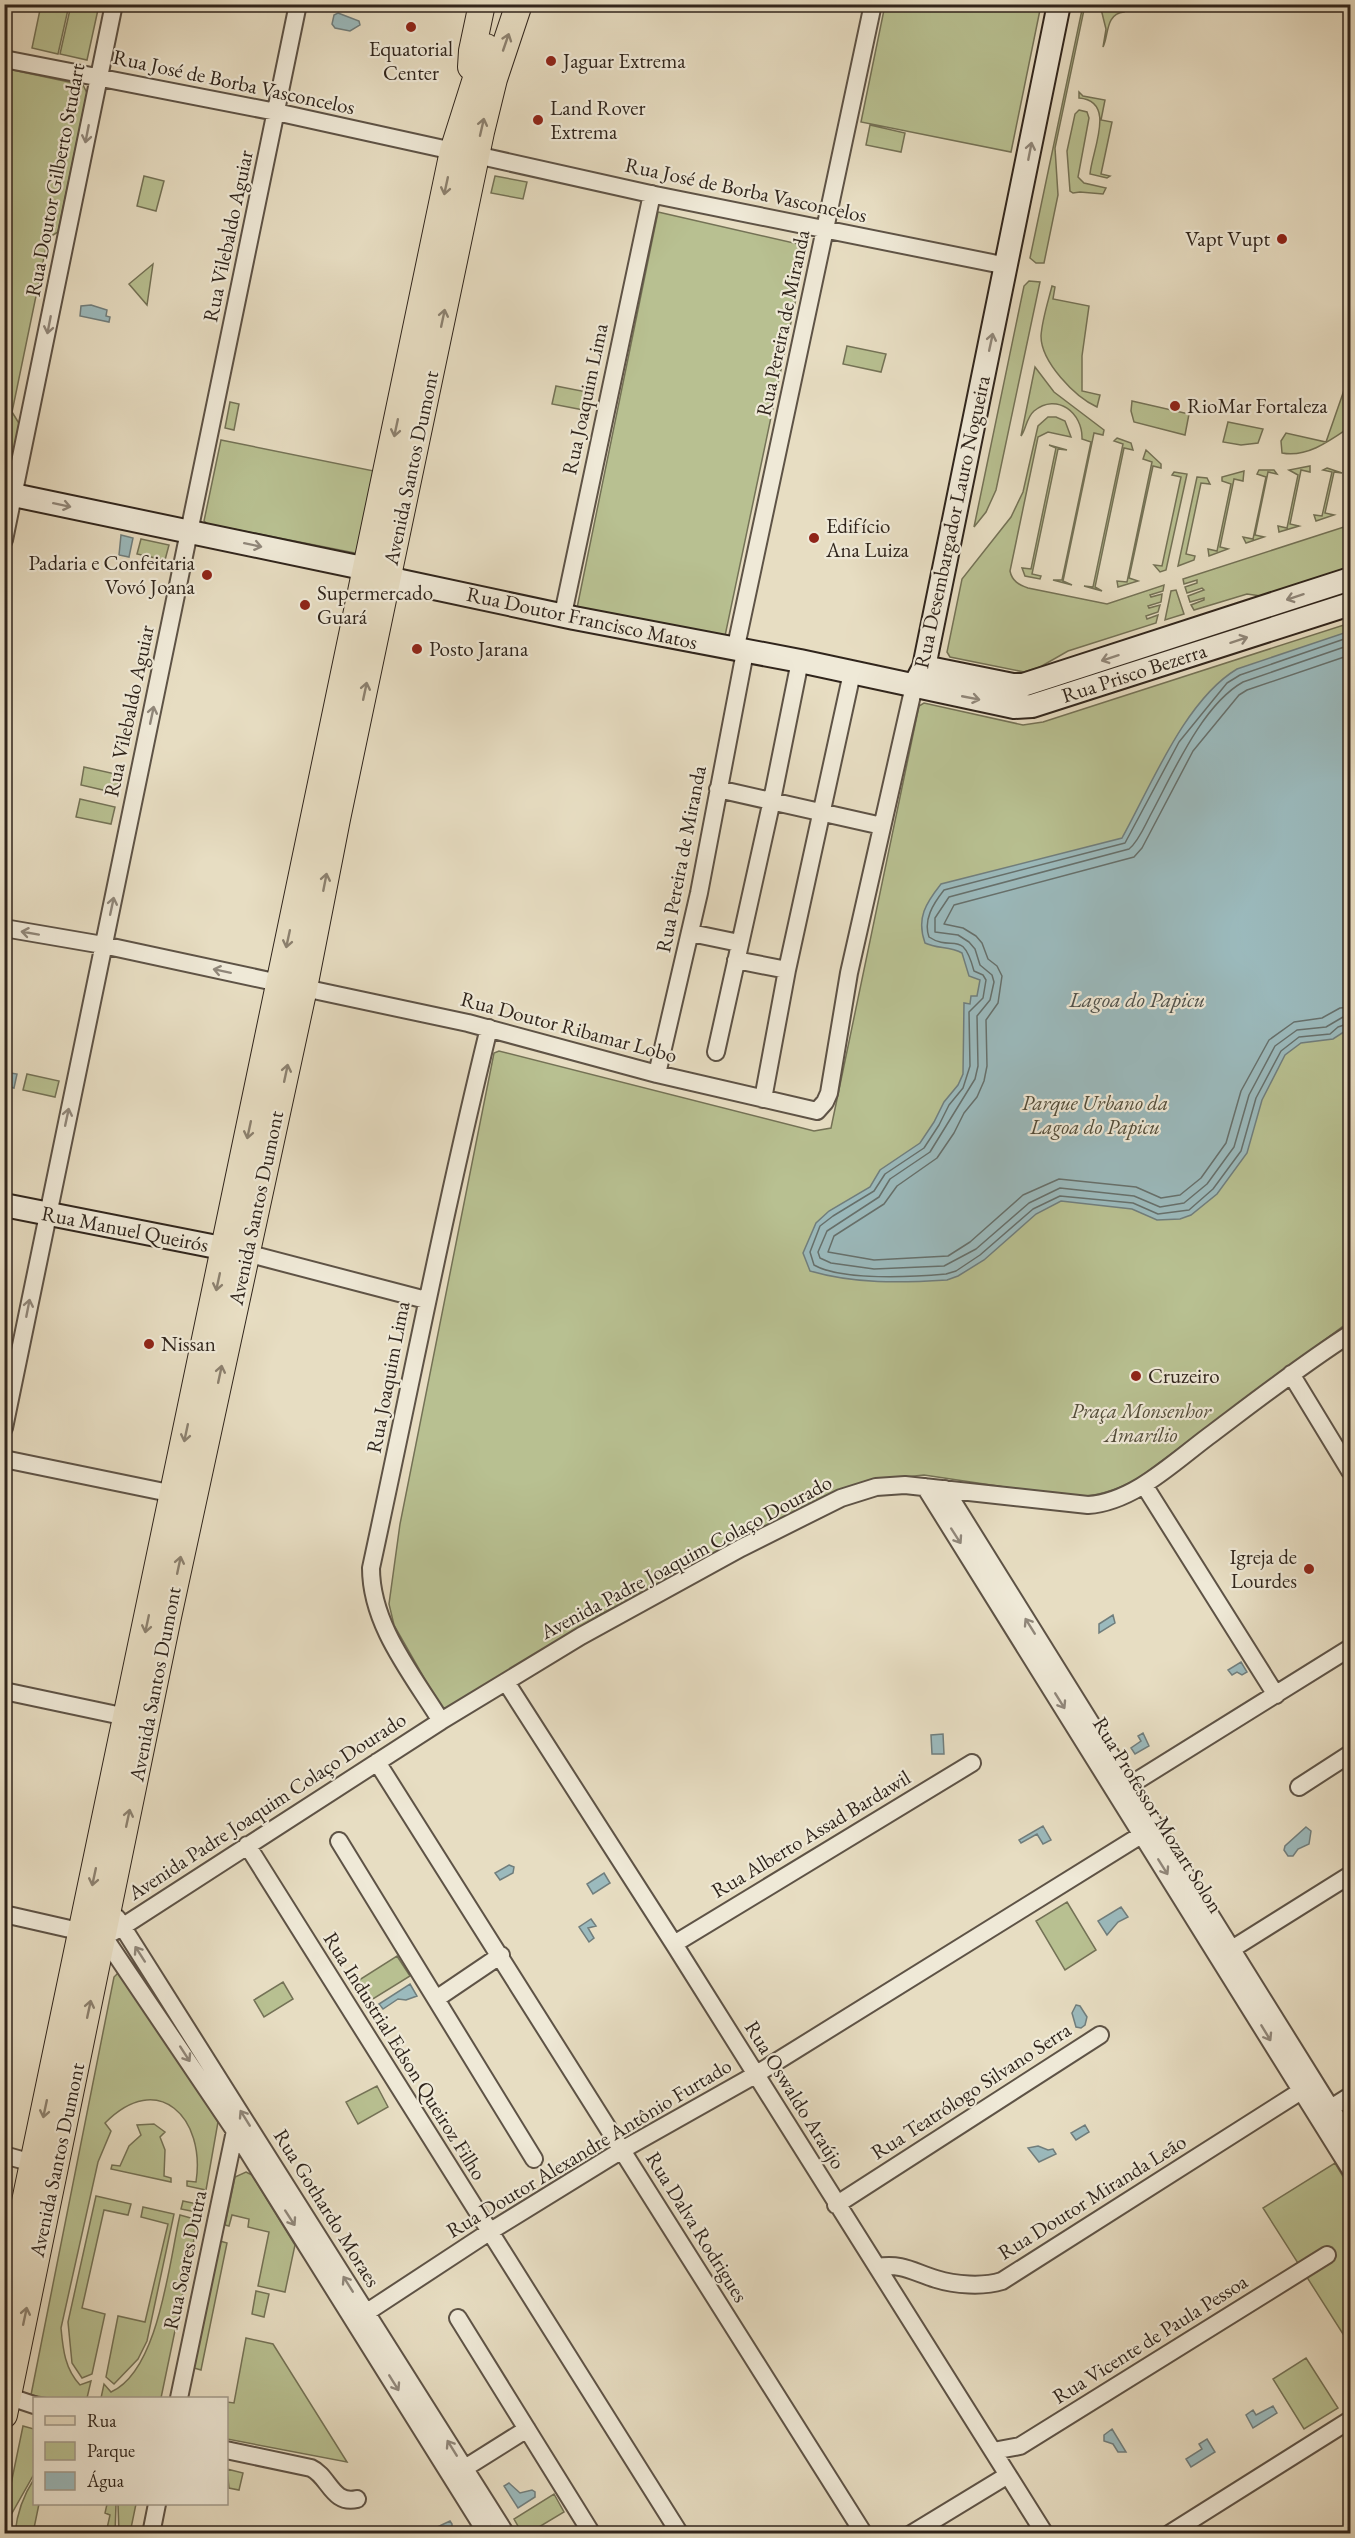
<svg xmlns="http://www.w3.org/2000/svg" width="1355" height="2538" viewBox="0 0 1355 2538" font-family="'EB Garamond',serif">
<rect width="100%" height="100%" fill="#e7ddc2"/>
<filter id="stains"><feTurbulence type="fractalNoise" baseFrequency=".00333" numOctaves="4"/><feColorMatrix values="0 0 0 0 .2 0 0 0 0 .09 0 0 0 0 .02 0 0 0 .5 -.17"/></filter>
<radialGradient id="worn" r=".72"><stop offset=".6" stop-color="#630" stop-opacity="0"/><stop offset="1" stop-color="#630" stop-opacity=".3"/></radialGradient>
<path fill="#b8c091" stroke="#747256" stroke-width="1.5" d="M41 5H69L58 54 32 48Z
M71 5H99L87 60 60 54Z
M885 5H1041L1011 152 861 122Z
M1083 5H1085L1055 148 1058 195 1044 263H1036L1030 258Z
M1100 5H1110L1124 9V12C1105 14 1109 35 1103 47L1106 29Z
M8 69 83 85 87 93 58 232 48 238 12 412 20 425 9 479 5 482 4 71Z
M1079 92 1083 96 1105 100 1101 120 1112 122 1101 174 1110 176 1107 178 1090 174C1092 150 1117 101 1079 98Z
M1079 110 1087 112 1089 118 1078 177 1084 183 1106 188 1103 194 1080 192 1073 193 1070 191 1067 151 1075 114Z
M870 125 905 133 901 152 866 145Z
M144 176 164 181 156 211 137 206Z
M495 176 527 182 523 199 491 193Z
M658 212 807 246 725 636 577 608Z
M153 264 147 305 129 284Z
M1029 281 1040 282 996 490 986 512 974 527 1024 286Z
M1052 286 1055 287 1053 299 1089 306 1082 356V391L1100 395 1097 407C1075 397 1041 362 1041 336 1042 320 1048 302 1052 286Z
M847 346 886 354 881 372 843 364Z
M1035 367 1054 392 1104 430 1103 435 1094 433 1063 581 1072 585 1053 580H1062L1091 442 1082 439C1083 413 1057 392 1034 411 1026 418 1026 430 1021 436Z
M1350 373V427C1331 440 1307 458 1282 453L1281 441 1286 433 1326 442Z
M556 386 592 393 589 411 552 404Z
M1132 401 1189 414 1185 435 1134 422 1131 411Z
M230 402 239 404 234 430 225 428Z
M1048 417H1056L1065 421 1071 437 1048 432 1038 437 1010 571C1012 581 1019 585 1028 588L1107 604 1164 585 1163 591 1150 595 1151 597 1162 594 1161 602 1148 606 1149 608 1160 605 1158 612 1146 616 1147 619 1158 615 1156 623 1068 651 1040 667 1024 672 950 657 947 652 962 579 1011 517 1023 492 1038 426Z
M1228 422 1263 429 1258 443 1241 445 1223 442Z
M1117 438 1131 443 1133 450 1124 448 1095 587 1102 591 1084 586 1093 587 1123 444 1114 441Z
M221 440 374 471 358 550 355 553 208 524 204 521Z
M1049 445 1067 450 1058 449 1032 574 1041 576 1040 579 1025 576 1022 568 1031 569 1056 448Z
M1146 450 1161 464V468L1153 466 1129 578 1138 581 1118 587 1117 581 1127 582 1152 462 1143 459Z
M1310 466V472L1301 470 1290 524 1299 526 1279 532 1278 526 1287 528 1298 475 1289 470Z
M1327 468 1342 473 1334 472 1325 513 1334 515 1316 521 1314 515 1322 516 1332 472 1323 470Z
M1259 470H1274L1277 474 1268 472 1255 535 1264 537 1246 543 1243 537 1253 539 1266 477 1257 474Z
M1244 471 1243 481 1234 479 1220 547 1228 549 1209 556 1208 549 1217 551 1231 484 1222 481V477Z
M1174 472 1187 474 1166 570 1160 572 1154 565 1162 566 1181 477 1172 475Z
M1197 477 1207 478 1210 484 1201 483 1186 554 1195 556 1194 560 1178 566Z
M1350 525V567L1261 596 1247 594 1194 610 1191 605 1204 600V598L1190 602 1188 596 1204 590 1202 588 1187 593 1185 587 1197 583V580L1184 584 1183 579Z
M141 539 169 545 165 560 137 554Z
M1176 590 1184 614 1165 620 1171 591Z
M1350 623V1321L1137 1479C1116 1491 1095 1497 1071 1497L924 1475 866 1481 688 1567 657 1586 603 1613 443 1711 394 1625 389 1604 400 1524 494 1053 499 1051 814 1131 831 1128 919 706 924 703 1023 725 1043 722Z
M84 767 120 775 116 793 81 785Z
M80 799 115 807 111 824 76 817Z
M27 1074 59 1081 55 1097 23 1090Z
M1067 1902 1096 1950 1065 1970 1036 1921Z
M397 1956 410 1976 368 2002 356 1982Z
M119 1972 123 1973 218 2122 206 2190 187 2186V2181L196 2182C206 2118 158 2069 105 2123L111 2131 98 2162 61 2328C63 2350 65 2369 80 2385L91 2381 87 2398H48L31 2395 114 1977Z
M283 1982 293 1999 264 2017 254 2000Z
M377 2086 388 2107 358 2124 346 2102Z
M154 2124 165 2132 160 2137 165 2150 164 2176 171 2178V2182L111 2169 112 2165 120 2166 129 2146 141 2135 137 2125Z
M1335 2163 1350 2188V2330L1343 2334 1263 2208Z
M246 2172 252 2175 295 2245 285 2292 258 2286 269 2232 248 2227 249 2219 232 2215 229 2226 225 2225 235 2177Z
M96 2196 131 2204 128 2215 104 2210 82 2308 105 2314 92 2374 82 2378 72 2363 68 2322Z
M183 2201 202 2205 201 2213 181 2209Z
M143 2207 174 2214 147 2341 138 2359 114 2384 106 2377 118 2316 145 2322 168 2224 141 2217Z
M180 2215 198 2220 161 2398H101L104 2384 111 2392C159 2371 169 2262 180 2215Z
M220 2241 227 2243 201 2370 194 2368Z
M256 2291 269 2294 264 2317 252 2314Z
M246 2338 273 2344 347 2462 227 2439V2402L234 2403Z
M1306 2358 1338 2408 1304 2429 1273 2379Z
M23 2426 34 2429V2474L11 2515 12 2533H5V2513Z
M227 2469 243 2473 239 2490 229 2488Z
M34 2479V2504H39L33 2533H15C17 2513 23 2496 34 2479Z
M554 2494 564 2512 529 2533H522L514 2519Z
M107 2504H116L115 2533H106L110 2515 105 2513Z
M118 2504H136L130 2533H119Z"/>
<path fill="#9bbabd" stroke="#707e7d" stroke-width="1.5" d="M338 13 359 21 360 25 350 31 335 28 332 24 334 15Z
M91 305 107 310 106 316 110 317 109 322 80 316 81 306Z
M121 535 133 538 129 557 119 555Z
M1350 631V1028L1333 1039 1301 1043 1285 1055 1262 1100 1247 1153 1217 1194 1191 1215 1180 1219 1157 1220 1132 1209 1061 1201 1036 1214 984 1260 958 1276 947 1280C900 1283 855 1284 810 1271L803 1253 816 1223 829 1211 870 1187 880 1170 920 1143 934 1122 944 1102 958 1085 963 1074 964 1003 970 1004 971 996H977L980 980 969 976 962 953C950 946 937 949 925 943 916 918 926 903 941 884L1122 838C1151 786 1185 700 1237 669Z
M5 1072 17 1074 14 1088 5 1086Z
M1113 1615 1115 1623 1099 1633V1624Z
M1241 1662 1247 1672 1242 1675 1237 1672 1232 1675 1228 1670Z
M1143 1733 1149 1746 1135 1754 1131 1748 1141 1741 1138 1736Z
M943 1734 944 1754H932L931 1735Z
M1043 1826 1051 1840 1043 1844 1037 1834 1021 1843 1019 1840Z
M1306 1827 1311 1831 1309 1844 1298 1849 1293 1856H1288L1284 1850 1285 1846Z
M509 1865 514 1867 513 1873 500 1880 495 1873Z
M604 1873 610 1883 593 1894 587 1884Z
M1121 1907 1128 1917 1118 1922 1107 1935 1098 1921Z
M591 1919 596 1926 588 1928 594 1938 589 1942 579 1927Z
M410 1984 417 1996 406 2000 398 1999 383 2009 379 2004Z
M1076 2005 1080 2006 1087 2017 1085 2025 1081 2028 1076 2027 1072 2013Z
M1085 2125 1089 2132 1076 2140 1071 2133Z
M1038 2146 1048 2150 1053 2149 1056 2154 1039 2162 1028 2148Z
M1273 2406 1277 2413 1253 2428 1246 2415 1253 2410 1256 2415Z
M1112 2429 1126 2452H1118L1113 2444 1104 2441V2435Z
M1207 2439 1215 2452 1191 2467 1186 2459 1202 2449 1199 2444Z
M509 2483 520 2493 532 2490 535 2492V2497L518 2508 504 2486Z
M450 2521 452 2524V2529L442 2533H434L435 2528Z"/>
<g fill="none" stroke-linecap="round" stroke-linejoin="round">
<path stroke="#66706c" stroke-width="1.5" d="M1350 637 1240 675 1227 683 1179 742 1125 843 944 890C933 904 923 920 929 937 953 953 962 927 974 971L983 975 986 980 983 998 969 1012 970 1066 963 1088 949 1105 939 1125 924 1148 885 1174 874 1191 833 1216 820 1226 810 1252 814 1265C842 1281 913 1277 946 1274L956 1271 980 1255 1033 1209 1060 1196 1133 1203 1158 1214 1189 1210 1213 1189 1241 1151 1256 1098 1281 1051 1299 1037 1330 1034 1338 1027 1350 1023
M1350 645 1243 682C1202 705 1173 773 1151 814 1145 825 1139 841 1129 849L949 897 935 918V932L958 935 969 942 975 949 980 965 992 975 994 982 990 1000 977 1016 978 1066 975 1079 930 1152 890 1179 879 1197 827 1231 818 1252 820 1258 831 1263 874 1269 944 1266 976 1249 1029 1203 1060 1188 1134 1196 1160 1207 1184 1203 1207 1184 1234 1147 1249 1095 1275 1046 1297 1030 1326 1027 1343 1017 1350 1016
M1350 655 1247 690 1239 695 1193 751 1142 848 1134 857 954 905 944 924 963 928 976 936 982 943 988 959 997 966 1002 976 998 1003 986 1020 987 1066 984 1081 977 1097 964 1113 954 1133 937 1158 897 1186 884 1204 834 1236 828 1252 874 1260 948 1256 970 1242 1023 1195 1059 1179 1136 1187 1161 1198 1180 1195 1201 1178 1226 1143 1241 1091 1269 1040 1294 1022 1322 1018 1340 1008 1350 1007"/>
<g stroke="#5e5346" stroke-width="20">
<path id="street" d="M4 59 276 112 453 151
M476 155 655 195 1007 266
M4 540 114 4
M563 614 652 194
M735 651 873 4
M718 789 882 826
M4 928 103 945 279 983
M691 933 739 943
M736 960 787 970
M304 988 468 1023 657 1074 817 1111 825 1102 829 1093 849 973 914 686
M716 1052 772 800 800 661
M657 1074 699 893 745 652
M763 1099 787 970 852 673
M246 1253 426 1300
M1291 1374 1350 1471
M4 1428 298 4
M4 1459 174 1494
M1144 1485 1276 1695
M925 1487 1350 2169
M945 1489 1350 2139
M506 1682 674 1944 1045 2534
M4 1691 136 1719
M441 1721C412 1674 371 1625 371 1568 410 1388 445 1207 489 1028
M377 1762 864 2534
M1299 1787 1350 1754
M1122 1790 1350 1648
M339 1841 534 2159
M247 1845 680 2534
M4 1914 83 1932
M117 1918 506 2534
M674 1944 972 1763
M1224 1954 1350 1875
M436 1999 501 1955
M1323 2113 1350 2096
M4 2155 43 2166
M836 2205 1100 2035
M877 2267C903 2263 913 2272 936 2279 955 2285 983 2287 1002 2281L1309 2086
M458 2318 592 2534
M355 2320 489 2232 622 2150 755 2075 1154 1827
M4 2395 34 2405
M179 2398 235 2131
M226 2450 311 2468C329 2476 332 2505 357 2499
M993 2451 1020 2446 1327 2255
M457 2473 527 2429
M151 2534 157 2504
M487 2534 235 2131 104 1937 122 1927 441 1721 581 1636 741 1548 841 1498 876 1487 905 1485 1088 1505C1135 1502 1177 1459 1213 1433 1258 1399 1303 1364 1350 1334
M911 2534 1008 2475
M1169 2534 1350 2420"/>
</g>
<g stroke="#30251c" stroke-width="26">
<path id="secondary" d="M4 493 353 566 401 581 574 618 800 661 1014 707 1032 706 1350 604
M924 667 1013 685H1023L1350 579
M914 686 924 667 1059 4
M4 1205 242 1252"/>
</g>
<g stroke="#30251c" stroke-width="28">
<path id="primary" d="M471 67 472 51 482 4
M4 2302 453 151 486 47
M4 2415 168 1617 304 988 337 819 481 132 494 79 519 4"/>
</g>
<use href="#street" stroke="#efe9d7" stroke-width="16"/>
<use href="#secondary" stroke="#efe9d7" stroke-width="22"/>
<use href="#primary" stroke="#e7ddc2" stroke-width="26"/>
</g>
<defs><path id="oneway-shaft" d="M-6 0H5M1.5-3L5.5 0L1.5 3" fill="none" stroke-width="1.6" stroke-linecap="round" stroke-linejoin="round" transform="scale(1.5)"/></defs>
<g stroke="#8c816f">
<use href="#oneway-shaft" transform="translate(506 42) rotate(-71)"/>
<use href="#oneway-shaft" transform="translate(482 127) rotate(-77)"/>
<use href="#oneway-shaft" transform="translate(446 186) rotate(102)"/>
<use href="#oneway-shaft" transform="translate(443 318) rotate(-78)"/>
<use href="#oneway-shaft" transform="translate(396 428) rotate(102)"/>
<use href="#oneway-shaft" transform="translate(365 691) rotate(-78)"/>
<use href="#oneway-shaft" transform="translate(325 882) rotate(-79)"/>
<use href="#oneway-shaft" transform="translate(288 939) rotate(102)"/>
<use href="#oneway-shaft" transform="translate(286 1073) rotate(-78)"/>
<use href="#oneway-shaft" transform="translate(249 1130) rotate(102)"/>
<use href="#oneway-shaft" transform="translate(218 1282) rotate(102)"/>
<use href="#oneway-shaft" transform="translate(220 1374) rotate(-78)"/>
<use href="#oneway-shaft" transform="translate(186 1433) rotate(102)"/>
<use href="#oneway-shaft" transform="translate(179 1565) rotate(-78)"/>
<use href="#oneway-shaft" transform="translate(147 1624) rotate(102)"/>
<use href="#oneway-shaft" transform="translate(128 1818) rotate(-78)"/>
<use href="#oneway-shaft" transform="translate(94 1877) rotate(102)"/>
<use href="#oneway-shaft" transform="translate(89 2009) rotate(-78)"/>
<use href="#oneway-shaft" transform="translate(45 2109) rotate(102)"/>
<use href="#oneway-shaft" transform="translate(25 2316) rotate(-78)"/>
</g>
<g stroke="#90877a">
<use href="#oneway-shaft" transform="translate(87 134) rotate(101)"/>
<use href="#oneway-shaft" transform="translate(1030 151) rotate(-79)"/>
<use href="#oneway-shaft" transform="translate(49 325) rotate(101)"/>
<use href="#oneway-shaft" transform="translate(991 342) rotate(-78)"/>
<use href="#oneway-shaft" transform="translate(62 505) rotate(12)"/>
<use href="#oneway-shaft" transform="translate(253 545) rotate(12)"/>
<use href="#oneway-shaft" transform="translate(1295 597) rotate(162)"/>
<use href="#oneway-shaft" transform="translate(1239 640) rotate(-18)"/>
<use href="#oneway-shaft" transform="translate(1110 658) rotate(162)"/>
<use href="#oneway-shaft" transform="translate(971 698) rotate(11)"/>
<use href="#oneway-shaft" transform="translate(152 715) rotate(-78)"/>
<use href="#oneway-shaft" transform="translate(112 906) rotate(-78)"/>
<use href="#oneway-shaft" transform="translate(30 933) rotate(-170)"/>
<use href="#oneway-shaft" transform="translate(222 971) rotate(-168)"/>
<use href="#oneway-shaft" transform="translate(67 1117) rotate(-78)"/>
<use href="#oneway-shaft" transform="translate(28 1308) rotate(-79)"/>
<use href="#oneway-shaft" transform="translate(956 1536) rotate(57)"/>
<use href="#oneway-shaft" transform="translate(1030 1626) rotate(-122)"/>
<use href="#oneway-shaft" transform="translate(1060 1701) rotate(58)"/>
<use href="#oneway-shaft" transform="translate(1163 1867) rotate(58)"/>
<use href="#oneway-shaft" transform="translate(140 1954) rotate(-123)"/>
<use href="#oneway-shaft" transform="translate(1266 2033) rotate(59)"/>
<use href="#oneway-shaft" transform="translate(185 2054) rotate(57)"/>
<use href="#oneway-shaft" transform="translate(245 2118) rotate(-122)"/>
<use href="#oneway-shaft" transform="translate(290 2218) rotate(57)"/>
<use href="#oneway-shaft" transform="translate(348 2284) rotate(-122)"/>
<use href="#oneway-shaft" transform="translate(394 2383) rotate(58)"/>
<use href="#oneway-shaft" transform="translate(452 2448) rotate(-122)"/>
</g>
<g fill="#8f2418" stroke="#efe9d7" stroke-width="2">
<circle cx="411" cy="27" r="6"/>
<circle cx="551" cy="61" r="6"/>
<circle cx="538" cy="120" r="6"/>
<circle cx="1282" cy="239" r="6"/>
<circle cx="1175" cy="406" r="6"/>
<circle cx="814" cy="538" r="6"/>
<circle cx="207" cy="575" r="6"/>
<circle cx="305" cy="605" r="6"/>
<circle cx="417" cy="649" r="6"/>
<circle cx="149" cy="1344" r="6"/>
<circle cx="1136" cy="1376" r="6"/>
<circle cx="1309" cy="1569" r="6"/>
</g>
<g text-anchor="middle" stroke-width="4.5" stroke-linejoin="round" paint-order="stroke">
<g font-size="21" fill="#30251c" stroke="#efe9d7" text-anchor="start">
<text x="411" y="56" text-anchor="middle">Equatorial<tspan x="411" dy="24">Center</tspan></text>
<text x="563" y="68">Jaguar Extrema</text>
<text x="550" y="115">Land Rover<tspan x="550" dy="24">Extrema</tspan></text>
<text x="1270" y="246" text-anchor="end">Vapt Vupt</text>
<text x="1187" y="413">RioMar Fortaleza</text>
<text x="826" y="533">Edifício<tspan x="826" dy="24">Ana Luiza</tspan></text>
<text x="195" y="570" text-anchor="end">Padaria e Confeitaria<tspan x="195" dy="24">Vovó Joana</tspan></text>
<text x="317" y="600">Supermercado<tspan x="317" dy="24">Guará</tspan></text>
<text x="429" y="656">Posto Jarana</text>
<text x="161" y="1351">Nissan</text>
<text x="1148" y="1383">Cruzeiro</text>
<text x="1297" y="1564" text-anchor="end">Igreja de<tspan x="1297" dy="24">Lourdes</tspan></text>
</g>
<g font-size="21" fill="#30251c" stroke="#efe9d7">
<text transform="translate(234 82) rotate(12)" y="7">Rua José de Borba Vasconcelos</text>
<text transform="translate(55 180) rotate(-79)" y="7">Rua Doutor Gilberto Studart</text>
<text transform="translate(746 190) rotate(12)" y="7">Rua José de Borba Vasconcelos</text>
<text transform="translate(228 236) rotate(-78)" y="7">Rua Vilebaldo Aguiar</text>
<text transform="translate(783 323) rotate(-78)" y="7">Rua Pereira de Miranda</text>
<text transform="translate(585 399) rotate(-78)" y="7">Rua Joaquim Lima</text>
<text transform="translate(411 468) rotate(-78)" y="7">Avenida Santos Dumont</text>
<text transform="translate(952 522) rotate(-78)" y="7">Rua Desembargador Lauro Nogueira</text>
<text transform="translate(582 618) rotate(12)" y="7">Rua Doutor Francisco Matos</text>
<text transform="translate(1134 673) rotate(-18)" y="7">Rua Prisco Bezerra</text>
<text transform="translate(129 711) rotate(-78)" y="7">Rua Vilebaldo Aguiar</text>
<text transform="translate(681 859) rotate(-79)" y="7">Rua Pereira de Miranda</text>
<text transform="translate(569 1027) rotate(15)" y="7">Rua Doutor Ribamar Lobo</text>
<text transform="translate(256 1208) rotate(-78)" y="7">Avenida Santos Dumont</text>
<text transform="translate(125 1229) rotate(11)" y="7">Rua Manuel Queirós</text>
<text transform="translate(388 1377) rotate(-79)" y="7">Rua Joaquim Lima</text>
<text transform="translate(686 1557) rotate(-28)" y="7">Avenida Padre Joaquim Colaço Dourado</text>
<text transform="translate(155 1684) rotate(-79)" y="7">Avenida Santos Dumont</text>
<text transform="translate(267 1806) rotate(-33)" y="7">Avenida Padre Joaquim Colaço Dourado</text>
<text transform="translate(1158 1815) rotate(58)" y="7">Rua Professor Mozart Solon</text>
<text transform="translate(811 1834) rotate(-31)" y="7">Rua Alberto Assad Bardawil</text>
<text transform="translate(405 2056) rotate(58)" y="7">Rua Industrial Edson Queiroz Filho</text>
<text transform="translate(971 2091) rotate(-33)" y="7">Rua Teatrólogo Silvano Serra</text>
<text transform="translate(795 2095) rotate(58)" y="7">Rua Oswaldo Araújo</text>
<text transform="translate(589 2148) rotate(-31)" y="7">Rua Doutor Alexandre Antônio Furtado</text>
<text transform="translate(57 2160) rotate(-78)" y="7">Avenida Santos Dumont</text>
<text transform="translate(1092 2197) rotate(-32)" y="7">Rua Doutor Miranda Leão</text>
<text transform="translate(327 2208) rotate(58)" y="7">Rua Gothardo Moraes</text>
<text transform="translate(697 2227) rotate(58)" y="7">Rua Dalva Rodrigues</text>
<text transform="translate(185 2260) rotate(-78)" y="7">Rua Soares Dutra</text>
<text transform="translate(1150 2339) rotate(-32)" y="7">Rua Vicente de Paula Pessoa</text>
</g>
<g font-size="21" font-style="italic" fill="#524c39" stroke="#efe9d7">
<text x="1095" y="1110">Parque Urbano da<tspan x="1095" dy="24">Lagoa do Papicu</tspan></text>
<text x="1141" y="1418">Praça Monsenhor<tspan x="1141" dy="24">Amarílio</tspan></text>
</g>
<g font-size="22" font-style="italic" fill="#50524c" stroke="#efe9d7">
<text x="1137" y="1007">Lagoa do Papicu</text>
</g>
</g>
<rect width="1355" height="2538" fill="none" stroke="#e7ddc2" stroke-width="24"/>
<rect x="6" y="6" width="1343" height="2526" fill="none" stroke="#30251c" stroke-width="3"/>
<rect x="12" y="12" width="1331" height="2514" fill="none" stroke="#30251c" stroke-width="1.5"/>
<rect x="33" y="2397" width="195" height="108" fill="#efe9d7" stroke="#a39b8c" stroke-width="1.5"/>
<rect x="45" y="2416" width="30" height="9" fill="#e7ddc2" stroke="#a39b8c" stroke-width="1.5"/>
<text x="87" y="2427" font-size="18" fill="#30251c">Rua</text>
<rect x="45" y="2442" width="30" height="18" fill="#b8c091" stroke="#a39b8c" stroke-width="1.5"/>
<text x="87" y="2457" font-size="18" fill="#30251c">Parque</text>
<rect x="45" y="2472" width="30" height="18" fill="#9bbabd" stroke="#a39b8c" stroke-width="1.5"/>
<text x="87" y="2487" font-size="18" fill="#30251c">Água</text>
<rect width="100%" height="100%" filter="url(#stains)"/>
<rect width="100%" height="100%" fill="url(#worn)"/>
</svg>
